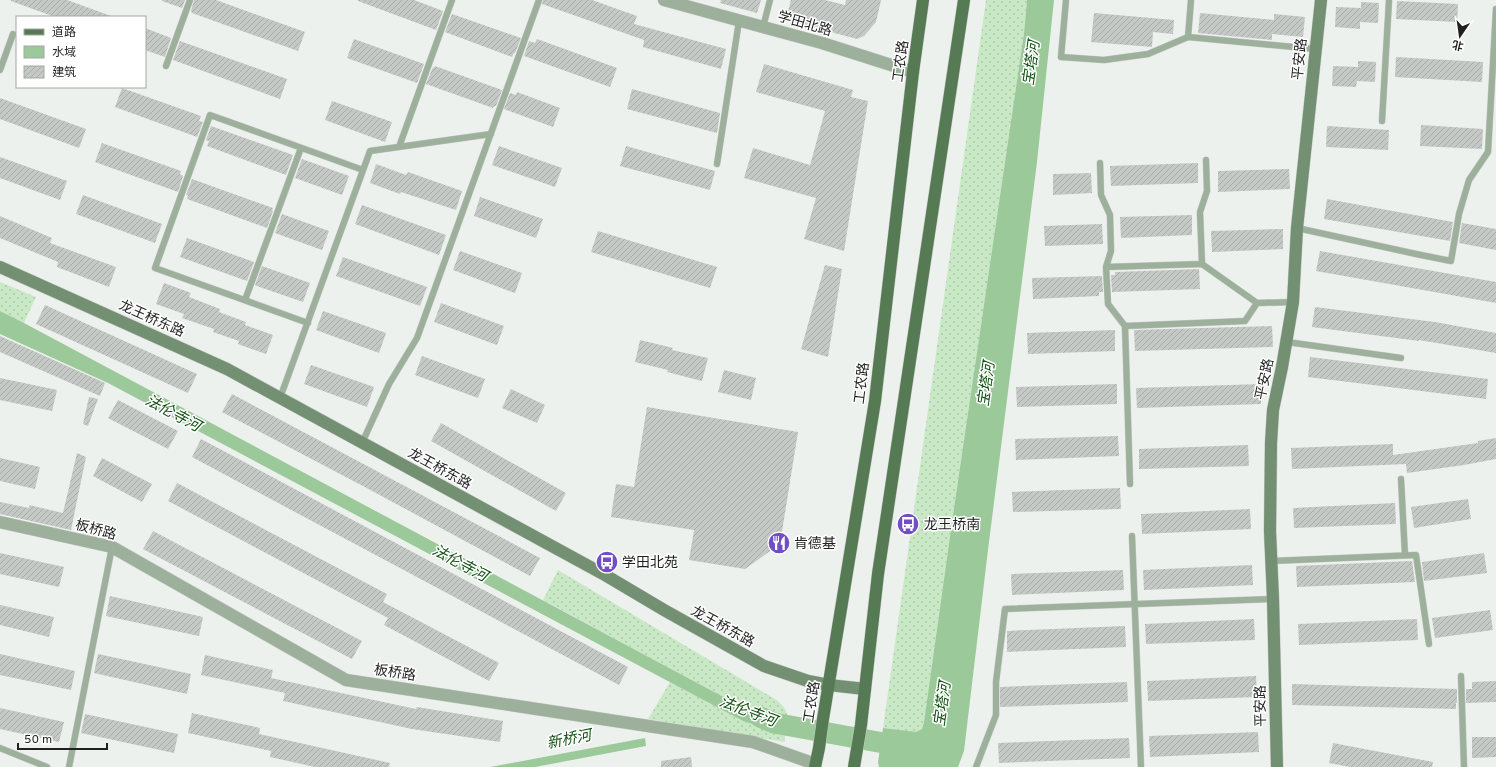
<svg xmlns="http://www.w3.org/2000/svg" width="1496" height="767" viewBox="0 0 1496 767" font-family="Overpass,'Noto Sans SC',sans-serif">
<defs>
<pattern id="grass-dots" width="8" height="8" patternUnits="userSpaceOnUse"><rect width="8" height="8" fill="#c9e9c6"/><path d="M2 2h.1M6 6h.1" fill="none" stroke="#acc8aa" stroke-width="1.8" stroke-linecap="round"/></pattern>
<pattern id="building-hatch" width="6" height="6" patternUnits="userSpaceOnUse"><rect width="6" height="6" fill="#c5c9c5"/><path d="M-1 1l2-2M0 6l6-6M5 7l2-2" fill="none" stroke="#a9aca9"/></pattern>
</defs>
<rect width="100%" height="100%" fill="#edf1ed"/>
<path fill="url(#grass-dots)" d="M986 0H1027L1024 33 953 515 924 722C923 726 922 731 917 732 909 734 892 729 883 728Z
M0 282 36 297 24 323 0 311Z
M558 570 775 699C785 707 787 709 788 722L746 709 543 600Z
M670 682 743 721 785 735V742L648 719Z"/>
<path fill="#9cc999" d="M1027 0H1054L1037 162 988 550 964 751 958 767H879L878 762 883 728 916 732 922 729 924 722 953 515 1024 33Z
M0 311 24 323 746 709 788 722 785 735 743 721 108 383 0 334Z
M645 738 646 746 535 767H490Z"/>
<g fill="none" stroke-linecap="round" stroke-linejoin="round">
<path stroke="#9cc999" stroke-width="21" d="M760 717 774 723 900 746 908 745"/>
</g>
<path fill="url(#building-hatch)" d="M11 0H67L111 16V17H55L11 1Z
M162 0H185L182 8 162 1Z
M194 0H216L305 32 298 51 192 13 191 11Z
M358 0H414L443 11 436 30 358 1Z
M543 0H592L637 16 634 24 726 49 721 69 643 47 644 40 542 4Z
M721 0H761L757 13 720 3Z
M791 0H825L845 5 846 0H881L876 22 864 36 857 39 786 20Z
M1397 1 1458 4 1457 22 1396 19Z
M1361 2 1379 3 1378 23 1360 22V29L1335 27 1336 7 1361 8Z
M1094 13 1174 20 1173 34 1153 32 1152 47 1091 42Z
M1200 13 1274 20V14L1305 17 1303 37 1272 34V40L1198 33Z
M452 14 521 38 515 53H514L512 57 445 32Z
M145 28 171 38 165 57 145 50Z
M354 39 424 64 417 83 347 58Z
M537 39 617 68 610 87 524 56 529 41 535 43Z
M180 41 287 79 280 99 173 60Z
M1396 57 1483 62 1482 82 1395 77Z
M1358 61 1376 62 1375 82 1357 81 1356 87 1332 86 1333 66 1358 67Z
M764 64 853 90 851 97 868 101 844 251 804 239 816 198 744 178 753 148 810 165 825 111 756 92Z
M435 66 502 90 496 106H494L493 108 426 84 433 67 434 68Z
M122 88 201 116 199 121 203 122 197 137 115 107Z
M632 89 720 113 717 133 627 109Z
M517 92 560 108 553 127 504 109 510 93 516 95Z
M0 98 86 129 79 148 0 119Z
M332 101 392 122 385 142 325 120Z
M1421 125 1483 129 1482 149 1420 146Z
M211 126 293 155 286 175 207 146 209 141 206 140Z
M1327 126 1389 130 1388 150 1326 147Z
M102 143 181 171 180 174 183 176 178 192 95 162Z
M499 146 562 168 555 187 492 165Z
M626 146 715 171 710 190 620 166Z
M0 157 67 181 60 200 0 178Z
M302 159 349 176 342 195 295 178Z
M1198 163V183L1111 186 1110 166Z
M376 164 406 175 408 172 462 191 456 210 401 192 400 194 370 183Z
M1289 169 1290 189 1218 192V171Z
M1091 173 1092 193 1053 195V174Z
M192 179 273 208 272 210 273 211 267 228 187 199 188 195H186Z
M83 195 162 224 155 243 76 214Z
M480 197 543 219 536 238 474 216Z
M1327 199 1453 222 1450 241 1324 219Z
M362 205 446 235 439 255 355 224Z
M282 214 329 231 322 250 275 233Z
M1192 215V235L1121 238 1120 217Z
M0 216 52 238 50 243 116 267 109 287 57 267 58 262 0 238Z
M1462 223 1496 229V250L1459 243Z
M1102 224 1103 244 1045 246 1044 226Z
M1283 229V249L1212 252 1211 231Z
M598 231 717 267 710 288 591 252Z
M187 238 254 262 247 281 180 257Z
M460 251 522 273 515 293 453 270Z
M1320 251 1496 282V303L1316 271Z
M343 257 427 287 420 306 336 276Z
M825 265 842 269 828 357 801 349Z
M262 266 310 283 303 302 257 286 255 285Z
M1199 269 1200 289 1112 292 1111 275H1115V272Z
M1102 276 1103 292H1099V296L1033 299 1032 278Z
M164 283 191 293 189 297 220 309 219 312 246 322 245 325 273 335 266 354 238 344 239 341 213 332 214 329 182 318 184 314 156 304Z
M441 303 504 326 497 345 434 322Z
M45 305 197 374 188 393 36 324Z
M1315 307 1435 322 1496 333V353L1419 340V341L1312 327Z
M323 311 386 333 379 353 316 330Z
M1272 326 1273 347 1135 351 1134 330Z
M1115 330V351L1028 354 1027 333Z
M0 336 105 383 100 396 0 352Z
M640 340 673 348 672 350 708 358 702 381 667 372 668 370 635 362Z
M422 356 485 379 478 398 415 375Z
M1310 357 1488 379 1486 399 1308 377Z
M311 365 374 387 367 407 304 384Z
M724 370 756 378 751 400 718 392Z
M0 378 57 390 52 411 0 400Z
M1117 384V404L1017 407 1016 387Z
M1261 384V404L1137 408 1136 388Z
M511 389 545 405 537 423 502 408Z
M232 394 540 558 530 576 361 485 222 412Z
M89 397 98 399 88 426 83 424Z
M118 400 178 431 168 449 108 418Z
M647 407 798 432 780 544 745 569 689 560 694 530 611 517 616 484 634 487Z
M441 423 566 493 556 511 431 441Z
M1118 436 1119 456 1016 460 1015 439Z
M1496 438V459L1464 465 1407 473 1406 464 1292 469 1291 448 1393 444V455L1478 443V441Z
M201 439 628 667 619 685 192 457Z
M1248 445 1249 466 1139 469V449Z
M77 453 86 457 71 530 0 514V502L29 508V505L63 513Z
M0 458 40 467 35 489 0 481Z
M102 458 152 484 142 502 93 476Z
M177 483 387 594 383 602 499 663 489 681 384 625 388 618 168 501Z
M1120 488 1121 509 1013 512 1012 492Z
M1468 499 1471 519 1414 528 1411 507Z
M1395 503 1396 524 1294 528 1293 508Z
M1250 509 1251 529 1142 534 1141 514Z
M153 531 362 641 352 659 143 549Z
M0 553 64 567 59 587 0 574Z
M1484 553 1487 573 1424 581 1422 562Z
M1412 561 1415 582 1297 587 1296 566Z
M1252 565 1253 585 1144 590 1143 570Z
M1123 570 1124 590 1012 595 1011 574Z
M110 596 203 617 199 636 106 616Z
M0 605 54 617 49 637 0 625Z
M1490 610 1493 630 1435 638 1432 618Z
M1254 619 1255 640 1146 644 1145 624Z
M1417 619 1418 640 1299 645 1298 624Z
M1125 626 1126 647 1007 652V631Z
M0 654 75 671 71 690 0 675Z
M98 654 191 674 187 694 94 673Z
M205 655 273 670 271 678 416 709 417 707 503 721 500 742 412 729 283 701 285 693 201 675Z
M1256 676 1257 697 1148 701 1147 681Z
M1496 681V702L1466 703V689H1472V682Z
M1127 682 1128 702 1000 707V687Z
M1292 684 1457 689V703H1456V709L1292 705Z
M0 708 64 722 59 742 0 729Z
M192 713 260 728 259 734 390 763 389 767H315L270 757 271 751 188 733Z
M85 714 178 734 174 753 81 733Z
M1258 732 1259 752 1150 757 1149 736Z
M1472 737H1496V757L1472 758Z
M1129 738 1130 758 999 763 998 743Z
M1333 743 1433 762 1432 767H1350L1329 763Z
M691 757 692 767H661V761Z"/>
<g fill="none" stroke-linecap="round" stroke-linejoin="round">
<g stroke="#c8cbc8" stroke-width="7">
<path id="lane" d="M1066 0 1061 57 1104 60 1148 54 1188 37 1315 49
M763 27 770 0
M1188 37 1191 0
M166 66 190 0
M0 70 13 34
M1382 121 1389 0
M399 147 452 0
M1206 160 1207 191 1200 212 1202 264 1257 303 1293 302
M1100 163 1101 195 1110 215 1111 251 1106 267 1108 304 1125 326 1130 484
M717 164 739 21
M1297 228 1416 254 1451 261 1459 214 1469 180 1488 152 1496 9
M1106 267 1202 264
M245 300 301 148
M308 323 155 268 210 115 363 170
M1125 326 1245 321 1257 303
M1287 342 1401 358
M280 398 370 151 491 134
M362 443 389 384 417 338 539 0
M1401 479 1405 555
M1132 536 1141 767
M1271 561 1416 555 1429 644
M1461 676 1464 767
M0 748 47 767
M69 767 112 547
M976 767 996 715V682L1005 609 1273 599"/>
</g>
<g stroke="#c8cbc8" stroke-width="13">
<path id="street" d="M664 0 822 43 913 72
M0 522 112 547 346 680 753 742 815 764"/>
</g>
<g stroke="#c8cbc8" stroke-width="13">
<path id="secondary" d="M0 267 227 369 605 575 664 610 764 666 808 681 829 685 865 689
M1277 767 1273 599 1270 531 1271 443 1273 410 1282 367 1293 302 1297 228 1321 0"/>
</g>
<g stroke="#c8cbc8" stroke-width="13">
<path id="primary" d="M815 767 819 748 823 719 875 401 913 72 923 0
M854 767 861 725 878 574 964 0"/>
</g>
<use href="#lane" stroke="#9cb09b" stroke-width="6"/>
<use href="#street" stroke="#9cb09b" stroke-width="12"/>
<use href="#secondary" stroke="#749072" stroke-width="12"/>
<use href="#primary" stroke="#567a54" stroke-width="12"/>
</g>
<defs>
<g id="bus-disc" transform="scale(1.15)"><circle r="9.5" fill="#714dc6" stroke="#fff"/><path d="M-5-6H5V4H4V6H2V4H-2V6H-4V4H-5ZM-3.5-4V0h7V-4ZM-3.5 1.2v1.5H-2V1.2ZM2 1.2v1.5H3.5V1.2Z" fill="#fff"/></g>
<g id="restaurant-disc" transform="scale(1.15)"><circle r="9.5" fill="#714dc6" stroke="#fff"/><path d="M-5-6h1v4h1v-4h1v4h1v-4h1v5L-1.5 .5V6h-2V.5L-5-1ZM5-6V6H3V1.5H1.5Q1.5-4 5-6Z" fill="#fff"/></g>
</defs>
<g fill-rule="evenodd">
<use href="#bus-disc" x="908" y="524"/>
<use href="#restaurant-disc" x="779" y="543"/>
<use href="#bus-disc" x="607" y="562"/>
</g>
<g text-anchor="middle" stroke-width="3" stroke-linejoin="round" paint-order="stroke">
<g font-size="14" fill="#1f201f" stroke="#fff">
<text transform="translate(805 23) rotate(16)" y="5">学田北路</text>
<text transform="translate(1299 59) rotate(-84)" y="5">平安路</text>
<text transform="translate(900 61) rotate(-82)" y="5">工农路</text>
<text transform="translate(152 318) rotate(24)" y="5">龙王桥东路</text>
<text transform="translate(1264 379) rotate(-78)" y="5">平安路</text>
<text transform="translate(861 383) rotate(-83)" y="5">工农路</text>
<text transform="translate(440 468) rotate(29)" y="5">龙王桥东路</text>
<text transform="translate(96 529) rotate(15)" y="5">板桥路</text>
<text transform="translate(723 626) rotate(29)" y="5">龙王桥东路</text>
<text transform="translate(395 672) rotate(9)" y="5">板桥路</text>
<text transform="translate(811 702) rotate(-81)" y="5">工农路</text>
<text transform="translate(1260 706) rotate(-91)" y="5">平安路</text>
</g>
<g font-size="14" fill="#1f201f" stroke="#fff" text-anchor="start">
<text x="924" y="529">龙王桥南</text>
<text x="794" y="548">肯德基</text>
<text x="622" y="567">学田北苑</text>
</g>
<g font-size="15" font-style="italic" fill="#125113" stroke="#fff">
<text transform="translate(1031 63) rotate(-82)" y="5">宝塔河</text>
<text transform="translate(986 384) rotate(-82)" y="5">宝塔河</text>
<text transform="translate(173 413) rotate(28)" y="5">法伦寺河</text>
<text transform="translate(460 563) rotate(28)" y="5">法伦寺河</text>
<text transform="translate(942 704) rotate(-82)" y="5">宝塔河</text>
<text transform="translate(748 711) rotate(21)" y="5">法伦寺河</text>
<text transform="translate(569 739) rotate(-11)" y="5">新桥河</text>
</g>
</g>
<rect x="16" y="16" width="130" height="72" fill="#ffffff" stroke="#a5a6a5"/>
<rect x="24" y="29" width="20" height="6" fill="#567a54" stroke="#a5a6a5"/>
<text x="52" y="36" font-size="12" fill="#1f201f">道路</text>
<rect x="24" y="46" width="20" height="12" fill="#9cc999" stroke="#a5a6a5"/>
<text x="52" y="56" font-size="12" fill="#1f201f">水域</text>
<rect x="24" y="66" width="20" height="12" fill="url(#building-hatch)" stroke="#a5a6a5"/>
<text x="52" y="76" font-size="12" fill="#1f201f">建筑</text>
<g transform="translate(1460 36) rotate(193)" stroke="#ffffff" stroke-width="3" paint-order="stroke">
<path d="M0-3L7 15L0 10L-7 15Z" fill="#1f201f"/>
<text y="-6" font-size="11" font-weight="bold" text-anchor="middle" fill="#1f201f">北</text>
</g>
<path d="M18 743v6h89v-6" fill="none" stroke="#1f201f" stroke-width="2"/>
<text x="24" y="743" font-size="12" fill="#1f201f" stroke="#ffffff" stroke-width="3" paint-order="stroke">50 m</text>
</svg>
